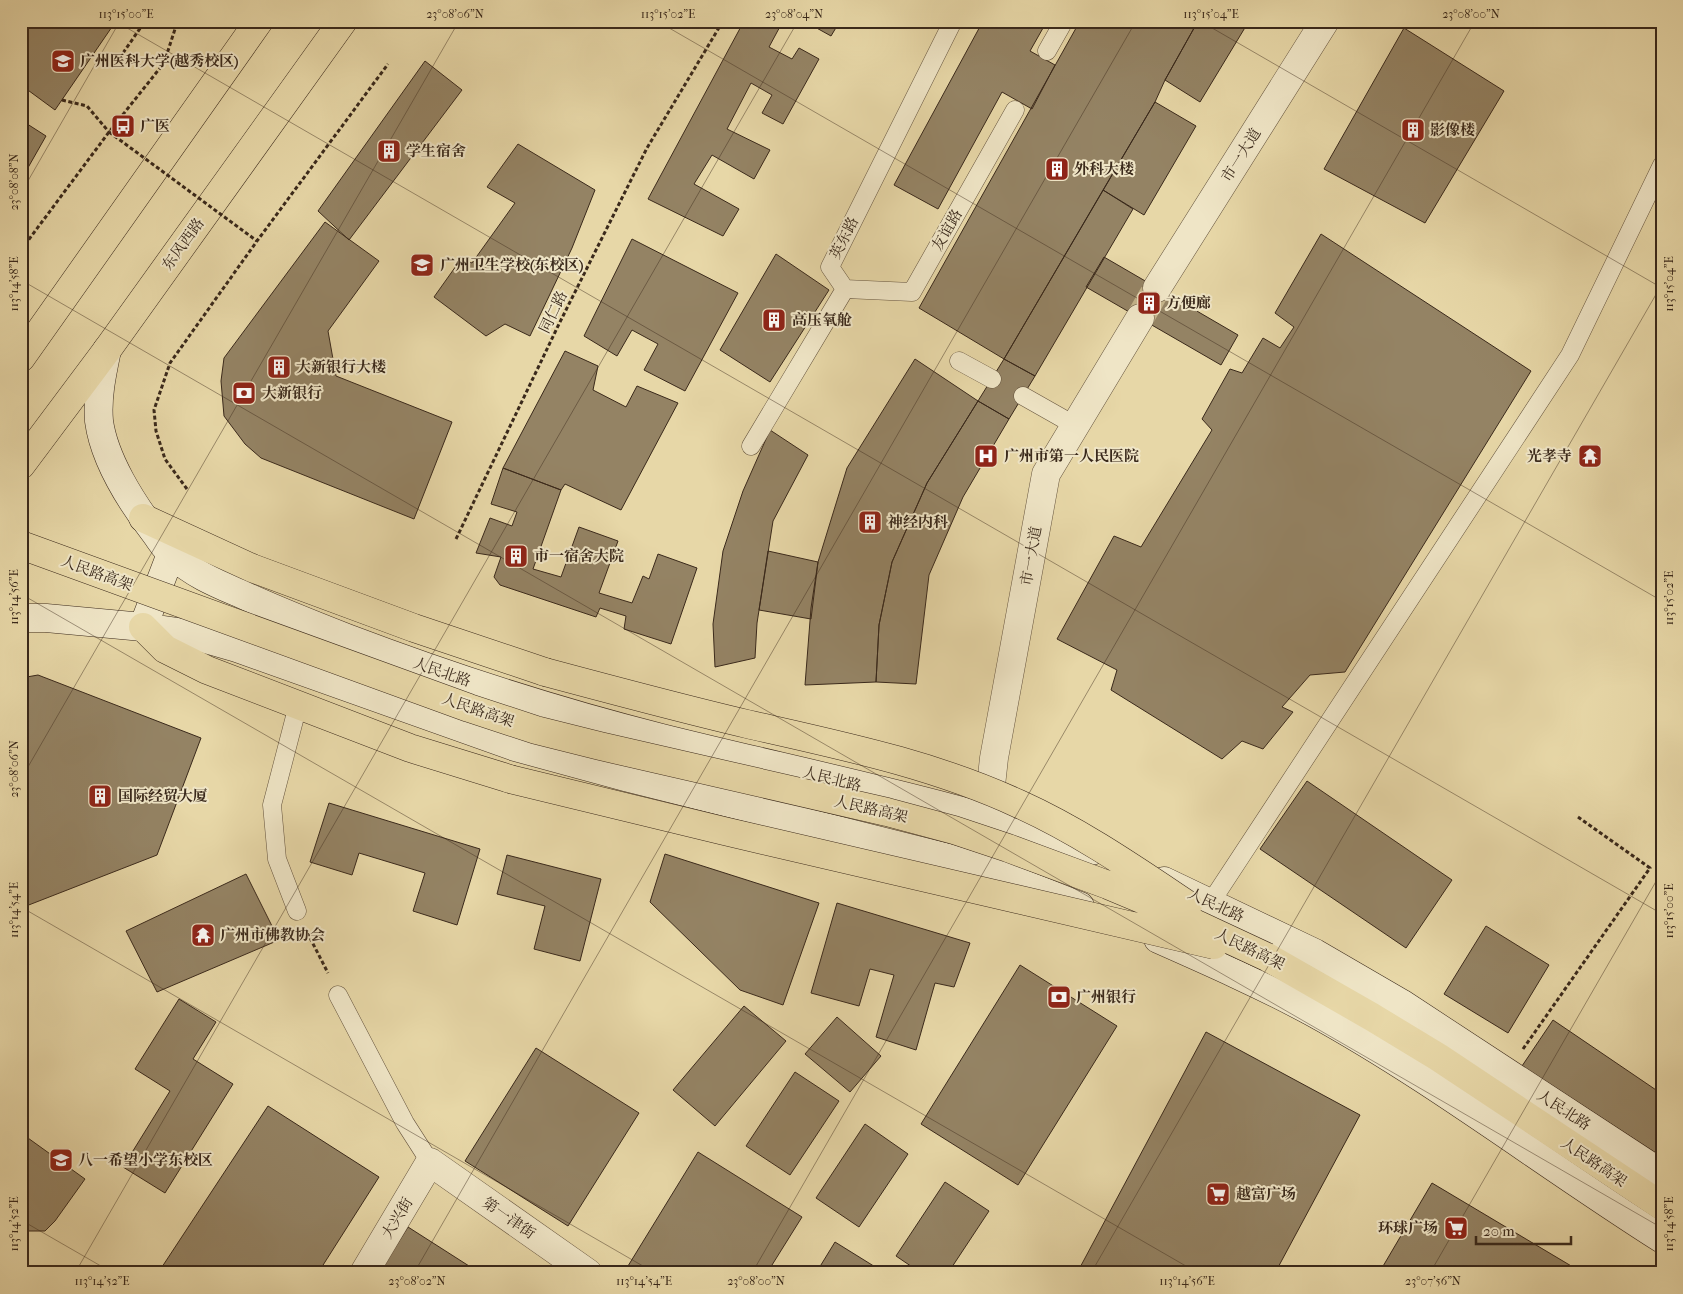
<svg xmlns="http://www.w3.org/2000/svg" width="1683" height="1294" viewBox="0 0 1683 1294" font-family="'IM FELL French Canon','Noto Serif SC',serif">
<rect width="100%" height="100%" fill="#e7d7a7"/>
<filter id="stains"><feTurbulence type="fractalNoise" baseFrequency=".004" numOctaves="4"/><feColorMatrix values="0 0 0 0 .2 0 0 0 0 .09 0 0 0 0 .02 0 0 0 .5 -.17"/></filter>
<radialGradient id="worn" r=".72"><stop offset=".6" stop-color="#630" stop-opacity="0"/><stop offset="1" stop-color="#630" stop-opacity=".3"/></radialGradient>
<path fill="#948364" stroke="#3a291b" d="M21 21H116L55 110 21 85Z
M744 21H783L769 47 792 59 799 48 819 59 783 124 762 113 772 95 751 83 727 129 770 150 754 179 712 155 694 184 739 209 723 236 648 199Z
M804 21H840L831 36Z
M983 21H1047L1030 51 1055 65 1032 109 1002 92 938 209 894 185Z
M1080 21H1198L1165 80 1155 102 1004 359 919 308Z
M1198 21H1249L1200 102 1165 80Z
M1404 28 1504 91 1425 223 1324 169Z
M425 61 462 90 349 240 318 211Z
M1155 102 1196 126 1144 215 1103 190Z
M21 120 46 136 21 180Z
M518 144 595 190 572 248 530 336 505 324 486 336 434 297 461 259 472 263 515 203 487 187Z
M1103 190 1133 209 1035 376 1004 359Z
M325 222 379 261 328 331 336 376 452 422 414 519 261 458 245 444 224 416 221 381 224 358Z
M1321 234 1531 371 1345 672 1310 675 1282 707 1293 712 1263 749 1242 741 1222 759 1111 690 1117 670 1057 639 1114 536 1141 547 1212 430 1202 419 1230 369 1242 373 1263 338 1280 348 1294 327 1275 313Z
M632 239 738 293 685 391 644 370 658 344 632 330 617 356 584 336Z
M776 254 829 290 770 382 720 350Z
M1104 257 1238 335 1221 365 1086 287Z
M565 351 598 366 593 390 626 407 637 386 678 403 621 510 565 484 561 490 503 468Z
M915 359 978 401 927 483 892 562 879 625 876 682 805 685 811 608 818 562 847 468Z
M1004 359 1035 376 1009 419 978 401Z
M978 401 1009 419 963 497 929 575 916 684 876 682 879 625 892 562 927 483Z
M770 430 808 455 773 521 757 623 755 658 715 667 713 624 723 551 743 491Z
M503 468 561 490 533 569 561 577 579 527 618 541 599 593 632 603 643 576 649 579 658 554 697 568 671 644 624 629 626 616 600 608 596 617 500 585 494 577 501 557 476 553 490 518 512 526 517 512 491 504Z
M768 551 818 562 811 619 759 610Z
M38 675 201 738 157 855 21 908V678Z
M1307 781 1452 880 1406 948 1260 849Z
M329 803 480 849 457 925 413 911 425 873 359 853 352 875 310 862Z
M665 854 819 903 783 1005 740 990 650 902Z
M507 855 601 879 580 961 534 949 545 906 497 894Z
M246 874 279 940 157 992 126 931Z
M837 903 970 943 954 987 935 983 916 1050 876 1037 894 975 870 969 859 1006 811 993Z
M1486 926 1549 965 1508 1033 1444 994Z
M1020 965 1117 1026 1018 1185 921 1124Z
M179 999 216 1022 193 1059 233 1084 165 1193 123 1167 170 1091 135 1069Z
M744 1006 786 1041 715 1126 673 1090Z
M837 1017 881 1056 850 1092 805 1054Z
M1553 1020 1662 1094V1157L1522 1066Z
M1206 1032 1360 1115 1275 1273H1077Z
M536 1048 639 1113 568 1226 465 1161Z
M795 1072 839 1101 790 1175 746 1146Z
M268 1106 379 1177 318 1273H158Z
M865 1124 908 1154 859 1227 816 1198Z
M21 1133 85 1179 55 1221 45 1231H29L21 1226Z
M698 1152 802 1217 767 1273H638L628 1266Z
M945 1182 989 1211 948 1273H921L896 1256Z
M1432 1183 1583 1273H1379Z
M408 1227 480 1273H379Z
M835 1242 885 1273H816Z"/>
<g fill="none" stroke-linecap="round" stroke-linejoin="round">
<path stroke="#c4b48b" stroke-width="28" stroke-dasharray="28 14" stroke-linecap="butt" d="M1140 318 1157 288"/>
<g stroke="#65543e" stroke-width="19">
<path id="service" d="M1047 51 1064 21
M845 289 912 292 1015 110
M959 361 992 379
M1023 396 1076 426
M751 446 845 289 830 267 953 21
M1211 902 1570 355 1662 165
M297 911 277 859 272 805 298 705
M338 995 405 1123 430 1162"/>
</g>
<g stroke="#65543e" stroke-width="29">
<path id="minor" d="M1157 288 1325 21
M988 813 994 758 1046 474 1140 318
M364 1273 430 1162 588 1273"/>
</g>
<g stroke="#3a291b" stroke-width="29">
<path id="secondary" d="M107 350C102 374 97 397 99 421 104 459 132 503 155 533 161 541 166 550 174 556 193 574 218 584 241 594 276 610 311 624 347 638 450 677 555 711 662 738 806 774 952 802 1092 851
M21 618H46L143 627 185 633 237 648 515 747 625 777 949 858 996 873 1080 906
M143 627 171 554
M1164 881 1315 953 1401 1003 1662 1174
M1158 939C1210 962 1262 985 1312 1012 1434 1079 1545 1165 1662 1239"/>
</g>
<g stroke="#3a291b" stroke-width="29">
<path id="primary" d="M143 518 252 568 414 628 545 672
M143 627 165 649 207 670 410 748 510 779
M1267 957 1372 1017 1438 1057 1662 1206"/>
</g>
<g stroke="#3a291b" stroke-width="29">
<path id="trunk" d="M21 358 259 21
M21 465 107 350 343 21"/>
</g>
<path stroke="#3a291b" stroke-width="3" stroke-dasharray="4 2.5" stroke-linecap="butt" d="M123 53 141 27 149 21
M62 100 87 106 109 132
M21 250 109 132 164 63 176 26 172 21
M187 489 165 459 156 431 154 410 170 363 257 241 388 64
M456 539 559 324 647 148 723 21
M307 932 328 973
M1523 1049 1650 868 1578 817"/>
<use href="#service" stroke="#efe5c6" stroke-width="18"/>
<use href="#minor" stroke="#efe5c6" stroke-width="28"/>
<use href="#secondary" stroke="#efe5c6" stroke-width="28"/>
<use href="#primary" stroke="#e7d7a7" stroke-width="28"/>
<use href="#trunk" stroke="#e7d7a7" stroke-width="28"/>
<g stroke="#3a291b" stroke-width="29" stroke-linecap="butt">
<path id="primary-bridge" d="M21 545 469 708 536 730 600 746 887 812 954 830 1008 848 1108 885 1151 903 1267 957
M545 672C612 690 679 708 747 724 839 745 933 764 1019 804 1079 831 1134 869 1188 905
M510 779 724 831 1214 945"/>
</g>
<path stroke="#3a291b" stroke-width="3" stroke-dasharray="4 2.5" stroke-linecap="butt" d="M109 132 257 241"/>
<use href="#primary-bridge" stroke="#e7d7a7" stroke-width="28"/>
</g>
<path fill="none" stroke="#3a291b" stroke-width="1" stroke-opacity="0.45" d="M115 21 1662 914M657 21 1662 601M1200 21 1662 288M21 193 120 21M21 280 1662 1228M21 594 1198 1273M21 779 459 21M21 907 655 1273M21 1220 113 1273M75 1273 798 21M414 1273 1136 21M752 1273 1475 21M1091 1273 1662 284M1430 1273 1662 871"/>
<defs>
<g id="university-square" transform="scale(1.25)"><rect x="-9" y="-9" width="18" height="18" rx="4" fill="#8f2418" stroke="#efe5c6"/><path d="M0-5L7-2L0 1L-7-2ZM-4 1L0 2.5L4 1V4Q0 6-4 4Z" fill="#fff"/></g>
<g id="bus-square" transform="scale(1.25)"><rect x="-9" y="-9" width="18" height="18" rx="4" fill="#8f2418" stroke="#efe5c6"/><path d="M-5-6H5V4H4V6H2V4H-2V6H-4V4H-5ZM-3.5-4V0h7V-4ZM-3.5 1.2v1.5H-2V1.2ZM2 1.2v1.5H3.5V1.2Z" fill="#fff"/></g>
<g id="building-square" transform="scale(1.25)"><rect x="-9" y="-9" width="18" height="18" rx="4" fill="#8f2418" stroke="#efe5c6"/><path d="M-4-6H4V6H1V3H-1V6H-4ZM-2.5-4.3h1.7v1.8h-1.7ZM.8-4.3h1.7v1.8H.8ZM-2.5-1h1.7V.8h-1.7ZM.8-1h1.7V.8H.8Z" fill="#fff"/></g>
<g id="school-square" transform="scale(1.25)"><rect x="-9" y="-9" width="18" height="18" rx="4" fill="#8f2418" stroke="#efe5c6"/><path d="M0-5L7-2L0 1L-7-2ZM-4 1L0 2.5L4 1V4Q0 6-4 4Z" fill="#fff"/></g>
<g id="bank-square" transform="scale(1.25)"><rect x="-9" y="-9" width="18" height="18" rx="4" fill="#8f2418" stroke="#efe5c6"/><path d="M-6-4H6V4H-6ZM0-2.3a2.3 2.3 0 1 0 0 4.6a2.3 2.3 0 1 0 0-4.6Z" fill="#fff"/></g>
<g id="hospital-square" transform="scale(1.25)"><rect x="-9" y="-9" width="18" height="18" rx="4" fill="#8f2418" stroke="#efe5c6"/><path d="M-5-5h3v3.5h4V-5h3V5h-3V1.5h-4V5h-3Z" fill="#fff"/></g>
<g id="temple-square" transform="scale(1.25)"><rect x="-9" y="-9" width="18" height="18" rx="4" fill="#8f2418" stroke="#efe5c6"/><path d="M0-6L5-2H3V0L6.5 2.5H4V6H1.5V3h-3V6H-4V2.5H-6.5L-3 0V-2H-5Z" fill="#fff"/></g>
<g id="supermarket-square" transform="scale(1.25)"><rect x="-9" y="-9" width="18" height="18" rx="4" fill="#8f2418" stroke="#efe5c6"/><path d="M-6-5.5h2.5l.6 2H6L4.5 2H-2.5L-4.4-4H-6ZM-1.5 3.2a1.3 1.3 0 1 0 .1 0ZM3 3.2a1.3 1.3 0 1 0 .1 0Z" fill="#fff"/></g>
</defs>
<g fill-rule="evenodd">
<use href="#university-square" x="63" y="61"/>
<use href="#bus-square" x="123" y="126"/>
<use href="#building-square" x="1413" y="130"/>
<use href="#building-square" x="389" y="151"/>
<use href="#building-square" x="1057" y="169"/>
<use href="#school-square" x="422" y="265"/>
<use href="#building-square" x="1149" y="303"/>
<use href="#building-square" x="774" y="320"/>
<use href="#building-square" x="279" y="367"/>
<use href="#bank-square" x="244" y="393"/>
<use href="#hospital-square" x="986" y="456"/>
<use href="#temple-square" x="1590" y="456"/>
<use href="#building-square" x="870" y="522"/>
<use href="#building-square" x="516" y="556"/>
<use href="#building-square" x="100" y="796"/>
<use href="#temple-square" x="203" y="935"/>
<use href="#bank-square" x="1059" y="997"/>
<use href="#school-square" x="61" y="1160"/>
<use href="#supermarket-square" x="1218" y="1194"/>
<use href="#supermarket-square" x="1456" y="1228"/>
</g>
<g text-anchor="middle" stroke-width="4" stroke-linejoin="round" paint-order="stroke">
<g font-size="15" font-weight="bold" fill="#3a291b" stroke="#efe5c6" text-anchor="start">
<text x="80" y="66">广州医科大学(越秀校区)</text>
<text x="140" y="131">广医</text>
<text x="1430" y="135">影像楼</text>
<text x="406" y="156">学生宿舍</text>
<text x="1074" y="174">外科大楼</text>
<text x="440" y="270">广州卫生学校(东校区)</text>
<text x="1166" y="308">方便廊</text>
<text x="792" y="325">高压氧舱</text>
<text x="296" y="372">大新银行大楼</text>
<text x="262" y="398">大新银行</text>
<text x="1004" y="461">广州市第一人民医院</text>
<text x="1572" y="461" text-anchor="end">光孝寺</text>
<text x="888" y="527">神经内科</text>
<text x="534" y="561">市一宿舍大院</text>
<text x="118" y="801">国际经贸大厦</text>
<text x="220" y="940">广州市佛教协会</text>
<text x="1076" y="1002">广州银行</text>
<text x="78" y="1165">八一希望小学东校区</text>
<text x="1236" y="1199">越富广场</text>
<text x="1438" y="1233" text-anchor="end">环球广场</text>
</g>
<g font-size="15" fill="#3a291b" stroke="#efe5c6">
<text transform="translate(1241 155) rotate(-58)" y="5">市一大道</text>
<text transform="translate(947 230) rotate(-60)" y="5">友谊路</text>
<text transform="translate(844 238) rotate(-63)" y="5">英东路</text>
<text transform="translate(183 244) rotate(-54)" y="5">东风西路</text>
<text transform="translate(553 312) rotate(-64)" y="5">同仁路</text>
<text transform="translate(1031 556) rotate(-80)" y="5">市一大道</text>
<text transform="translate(97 573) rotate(20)" y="5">人民路高架</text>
<text transform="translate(442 672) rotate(19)" y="5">人民北路</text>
<text transform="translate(478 710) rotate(19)" y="5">人民路高架</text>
<text transform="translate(832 779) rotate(14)" y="5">人民北路</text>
<text transform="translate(871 809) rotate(13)" y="5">人民路高架</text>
<text transform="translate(1216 905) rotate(25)" y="5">人民北路</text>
<text transform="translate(1250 949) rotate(26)" y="5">人民路高架</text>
<text transform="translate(1564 1110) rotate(33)" y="5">人民北路</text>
<text transform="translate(1594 1162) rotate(34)" y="5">人民路高架</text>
<text transform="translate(397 1218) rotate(-59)" y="5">大兴街</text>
<text transform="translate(509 1218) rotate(35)" y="5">第一津街</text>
</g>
</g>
<rect width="1683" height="1294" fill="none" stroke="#e7d7a7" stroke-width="55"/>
<path d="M1476 1236v8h95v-8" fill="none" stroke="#3a291b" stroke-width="2.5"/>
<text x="1483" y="1236" font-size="15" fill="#3a291b" stroke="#efe5c6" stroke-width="4" paint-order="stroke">20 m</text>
<rect x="28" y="28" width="1628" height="1238" fill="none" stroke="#3a291b" stroke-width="2"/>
<g font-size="12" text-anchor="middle" fill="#3a291b">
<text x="126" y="18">113°15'00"E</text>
<text x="455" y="18">23°08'06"N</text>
<text x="668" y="18">113°15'02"E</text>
<text x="794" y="18">23°08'04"N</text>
<text x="1211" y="18">113°15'04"E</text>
<text x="1471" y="18">23°08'00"N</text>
<text transform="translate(14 182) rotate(-90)" y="4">23°08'08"N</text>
<text transform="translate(14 284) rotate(-90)" y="4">113°14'58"E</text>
<text transform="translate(1669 284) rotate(-90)" y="4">113°15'04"E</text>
<text transform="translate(14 597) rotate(-90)" y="4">113°14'56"E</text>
<text transform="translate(1669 598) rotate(-90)" y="4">113°15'02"E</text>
<text transform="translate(14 769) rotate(-90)" y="4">23°08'06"N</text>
<text transform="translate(14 910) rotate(-90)" y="4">113°14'54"E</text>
<text transform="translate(1669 911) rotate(-90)" y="4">113°15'00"E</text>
<text transform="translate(14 1224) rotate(-90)" y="4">113°14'52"E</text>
<text transform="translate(1669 1224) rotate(-90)" y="4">113°14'58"E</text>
<text x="102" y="1285">113°14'52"E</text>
<text x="417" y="1285">23°08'02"N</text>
<text x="644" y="1285">113°14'54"E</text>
<text x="756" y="1285">23°08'00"N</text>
<text x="1187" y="1285">113°14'56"E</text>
<text x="1433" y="1285">23°07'56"N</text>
</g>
<rect width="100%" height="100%" filter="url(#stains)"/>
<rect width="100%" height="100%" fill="url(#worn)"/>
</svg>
